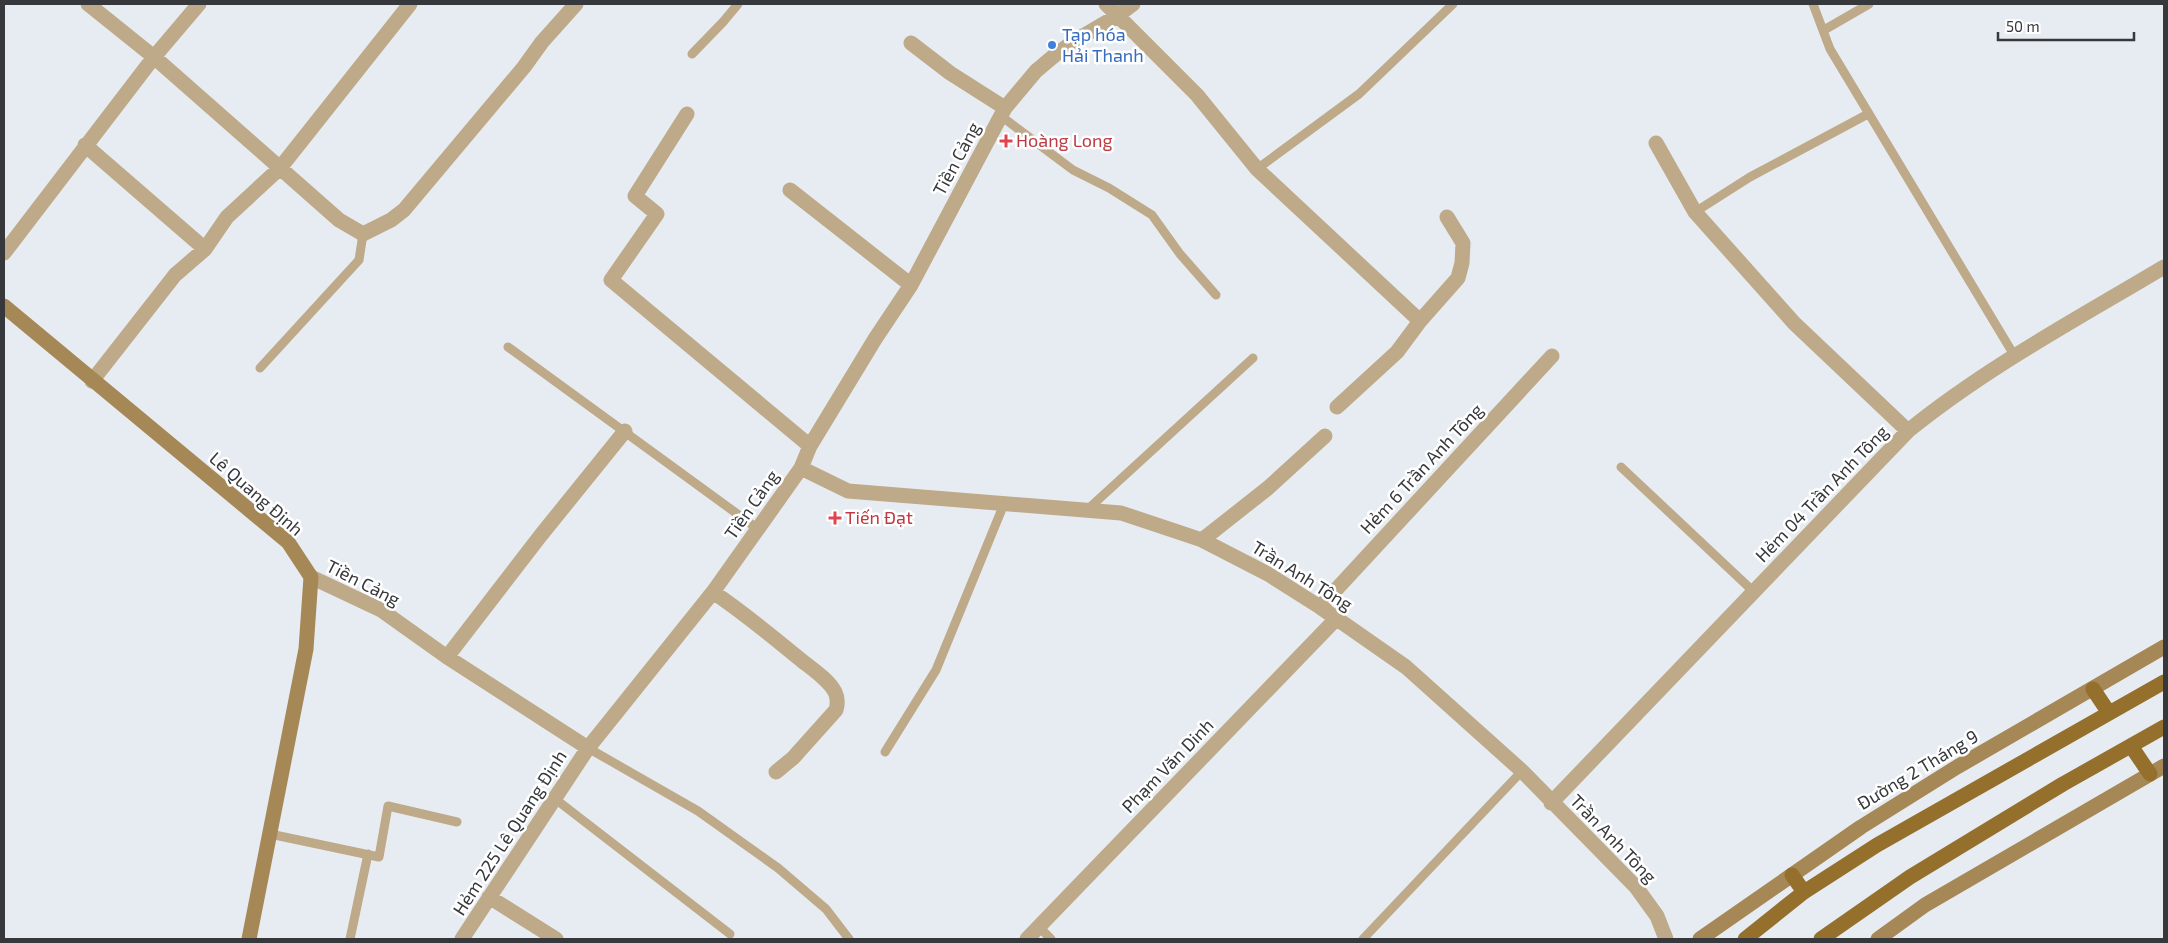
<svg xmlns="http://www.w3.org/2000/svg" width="2168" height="943" viewBox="0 0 2168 943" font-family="'Exo 2',sans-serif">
<rect width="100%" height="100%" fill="#e7ecf3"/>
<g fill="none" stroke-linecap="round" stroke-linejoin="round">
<path stroke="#bea988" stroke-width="9" d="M1813 4 1830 49 2014 355
M1824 30 1869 4
M692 54 723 22 738 4
M1001 116 1073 170 1109 188 1152 215 1180 254 1216 295
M1257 169 1359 94 1453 4
M1695 212 1750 177 1868 114
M508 347 758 529
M260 368 359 260 363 234
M1621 467 1754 592
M1088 509 1253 358
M588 748 698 811 778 868 826 909 849 939
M885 752 936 670 1004 504
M554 798 730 934
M270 834 379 857 388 806 457 822
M1039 927 1051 939
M350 939 368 854
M1363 939 1522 771"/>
<path stroke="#bea988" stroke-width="15" d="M88 4 154 57 339 220 363 234 391 220 404 210 524 67 542 42 576 4
M1106 4 1197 95 1257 169 1420 321
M911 43 950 73 1005 108
M687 114 635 196 657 214 611 280 810 446
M1656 143 1695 212 1794 323 1908 431
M85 145 205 249
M790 190 911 285
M4 253 154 57 199 4
M92 381 175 275 205 249 227 217 280 168 410 4
M1337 407 1397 352 1420 321 1458 278 1462 263 1463 243 1447 217
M801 468 848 491 1121 513 1202 540 1268 574 1320 607 1406 667 1522 771 1636 887 1657 916 1666 939
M1202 540 1268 488 1325 436
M311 577 381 610 447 657 588 748 713 592 801 468 810 446 875 339 911 285 1005 108 1036 71 1055 55 1073 42 1117 16 1133 4
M713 592C744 613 772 636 801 660 812 669 828 679 835 692 838 698 838 703 836 710L793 758 776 772
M1320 607 1552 356
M447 657 541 535 625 431
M1551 803 1908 431C1987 367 2077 319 2164 267
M489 897 556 939
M462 939 588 748
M1027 939 1336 619"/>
<path stroke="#a68856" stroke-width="15" d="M4 306 288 542 311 577 306 649 249 939
M1700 939 1861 827 1957 767 2164 647
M1878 939 1925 905 2164 766"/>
<path stroke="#95702d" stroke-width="15" d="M2093 689 2109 713
M2131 746 2150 774
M1792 875 1804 892
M1745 939 1804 892 1877 845 2164 682
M1821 939 1910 877 2063 784 2164 727"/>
</g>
<circle fill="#3f7fe0" stroke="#fff" stroke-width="2" cx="1052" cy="45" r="5"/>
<g fill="#e0444e" stroke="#fff" stroke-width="2">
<path d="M1003.5 133.5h5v5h5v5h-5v5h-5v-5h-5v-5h5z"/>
<path d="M832.5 510.5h5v5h5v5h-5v5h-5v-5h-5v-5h5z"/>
</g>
<g text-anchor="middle" stroke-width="5" stroke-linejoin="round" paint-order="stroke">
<g font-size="18" fill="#366cbe" stroke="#fff" text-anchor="start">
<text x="1062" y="41">Tạp hóa<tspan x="1062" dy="21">Hải Thanh</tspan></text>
</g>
<g font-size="18" fill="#be3a42" stroke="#fff" text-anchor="start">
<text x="1016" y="147">Hoàng Long</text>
<text x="845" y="524">Tiến Đạt</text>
</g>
<g font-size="18" fill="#36383b" stroke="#fff">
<text transform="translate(957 159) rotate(-62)" y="6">Tiền Cảng</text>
<text transform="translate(1422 469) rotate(-47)" y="6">Hẻm 6 Trần Anh Tông</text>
<text transform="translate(256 494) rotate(41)" y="6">Lê Quang Định</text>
<text transform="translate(1822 494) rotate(-46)" y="6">Hẻm 04 Trần Anh Tông</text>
<text transform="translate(752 505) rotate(-55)" y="6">Tiền Cảng</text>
<text transform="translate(1302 576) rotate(32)" y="6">Trần Anh Tông</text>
<text transform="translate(363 583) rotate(27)" y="6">Tiền Cảng</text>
<text transform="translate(1168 766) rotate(-46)" y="6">Phạm Văn Dinh</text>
<text transform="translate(1918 770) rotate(-31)" y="6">Đường 2 Tháng 9</text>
<text transform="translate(510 833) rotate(-57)" y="6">Hẻm 225 Lê Quang Định</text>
<text transform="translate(1613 839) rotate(46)" y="6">Trần Anh Tông</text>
</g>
</g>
<rect width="2168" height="943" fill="none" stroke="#36383b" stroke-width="10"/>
<path d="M1998 32v8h136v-8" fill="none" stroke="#36383b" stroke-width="2.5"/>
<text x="2006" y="32" font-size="15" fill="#36383b" stroke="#ffffff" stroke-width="4" paint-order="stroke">50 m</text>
</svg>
